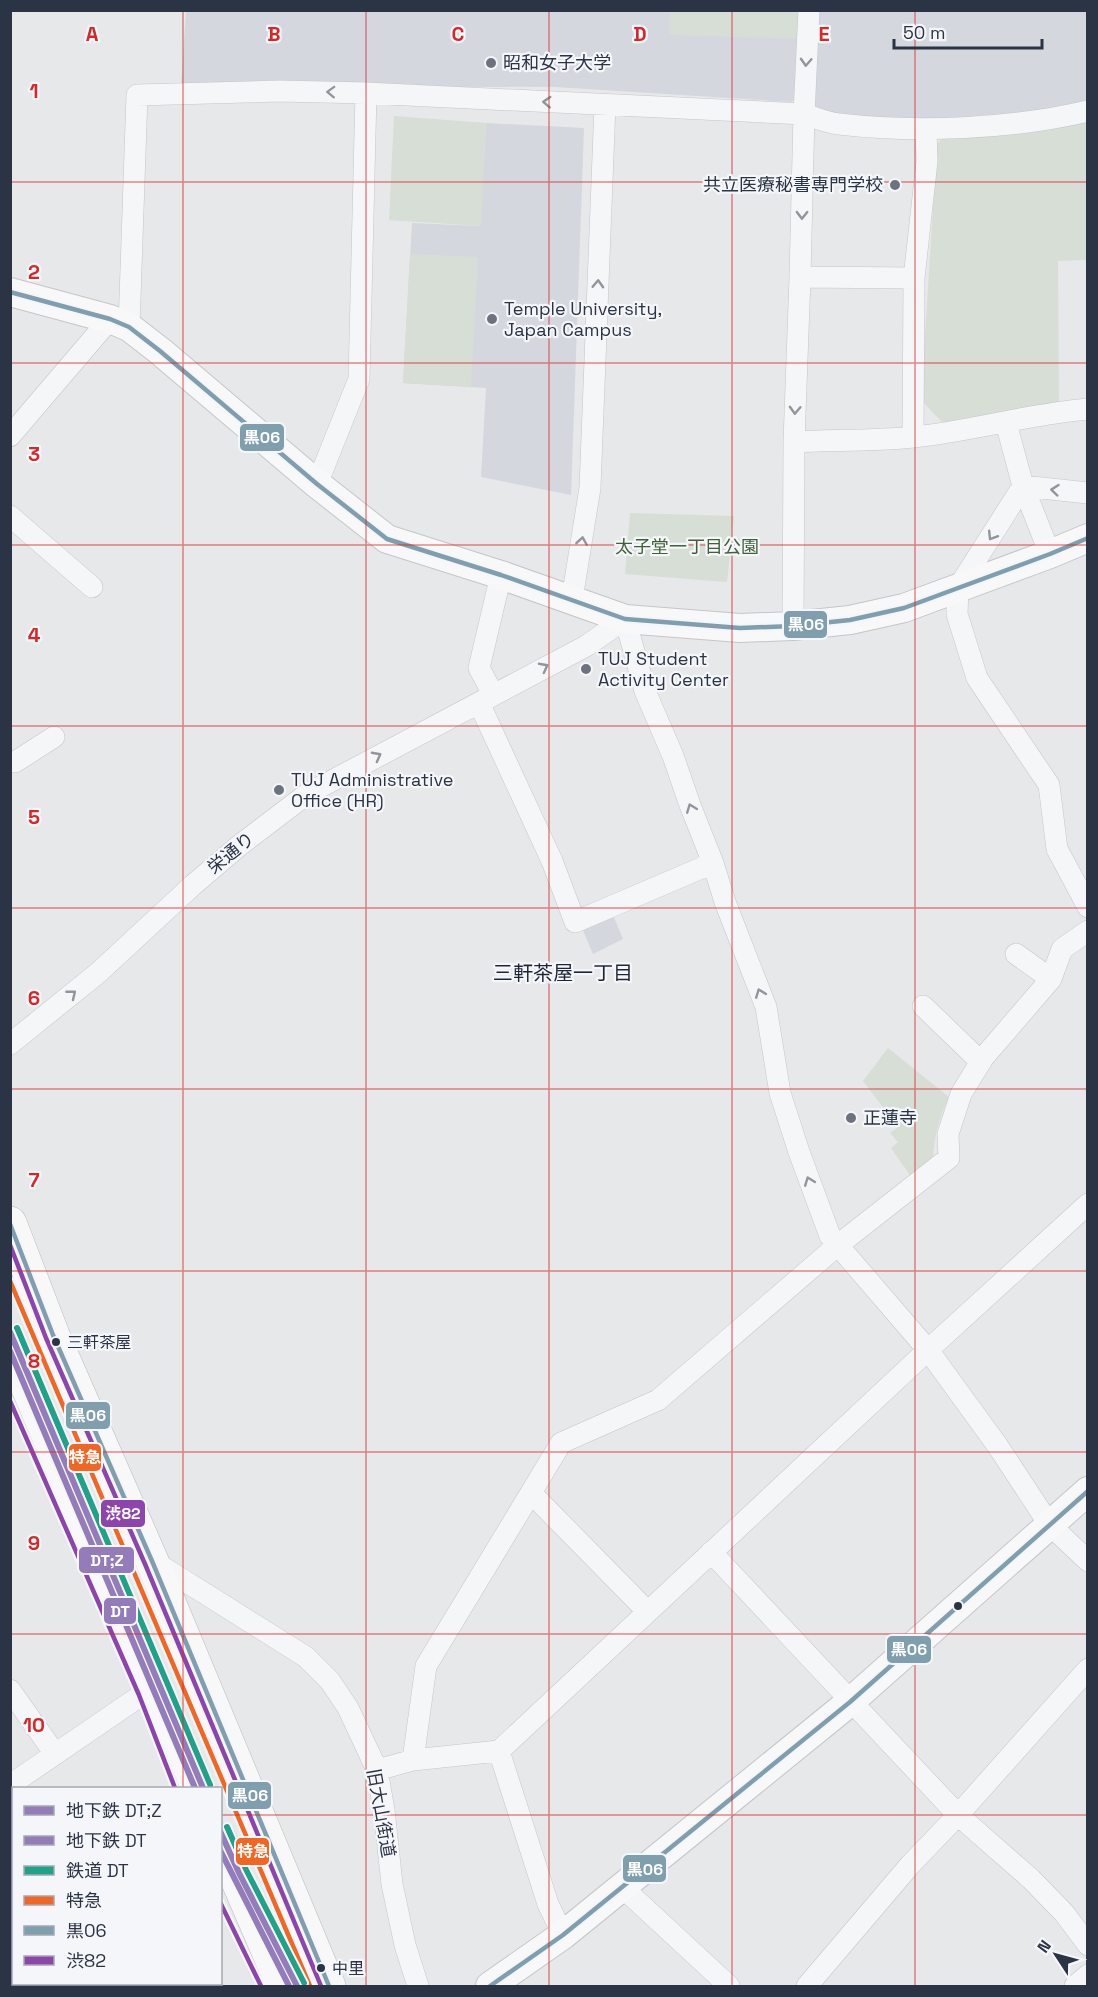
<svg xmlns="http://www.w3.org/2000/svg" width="1098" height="1997" viewBox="0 0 1098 1997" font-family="'Space Grotesk','Noto Sans JP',sans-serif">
<rect width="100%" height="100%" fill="#e6e8ea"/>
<path fill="#d4d7dd" d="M186 11H802L799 96 791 102 555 87 181 86Z
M815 11H1087V102L1040 113 938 121 825 116 810 101Z
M486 123 584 128 571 495 481 477 486 388 403 383 412 223 480 226Z
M613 915 623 939 593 954 582 928Z"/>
<path fill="#d6ded6" d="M670 11H802L801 39 669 35Z
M394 116 486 123 481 226 389 220Z
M1087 120V260L1058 261 1059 405 973 421 942 422 921 400 937 144 943 137 1036 132Z
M410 254 478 257 471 387 403 383Z
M630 513 734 516 727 582 625 574Z
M888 1048 949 1097C939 1118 934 1136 933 1160L912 1178 891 1148 898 1142 890 1133 898 1127 863 1081Z"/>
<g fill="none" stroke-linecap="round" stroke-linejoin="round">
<g stroke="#c4c6c8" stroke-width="22">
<path id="street" d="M800 277 914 278
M129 327 137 95 280 91 366 93 804 114C815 118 828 123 839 124 916 133 1012 129 1088 111
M1006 423 1023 486 1050 554
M10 436 110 319
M913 437 914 278 927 161 926 129
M794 442C834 440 875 441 914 437 972 431 1029 414 1088 409
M317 484 359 379 366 93
M1023 486 958 588 957 614 977 678 1049 785 1057 849 1088 907
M1023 486 1088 493
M10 516 92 587
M572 599 590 488 605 105
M793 626 794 442 800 277 804 114 809 10
M493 694 479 668 501 575
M479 703 552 861 575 922 713 863
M15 762 54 737
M1016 954 1051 979
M923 1006 981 1062
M10 1044 98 973 193 885 240 845 307 794 586 646 625 619 645 691 673 756 690 805 713 863 725 902 766 1007 780 1093 799 1152 830 1236 928 1350 997 1445 1049 1524 1088 1561
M532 1494 647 1611
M711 1552 958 1815 1031 1879 1064 1913 1088 1945
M153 1561 306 1657 330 1681 348 1708 377 1770 384 1810 392 1884 405 1945 418 1986
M10 1690 55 1754
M499 1751 548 1904 563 1935
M413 1760 426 1666 561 1443 658 1400 838 1245 949 1158 948 1134 961 1094 983 1058 1051 979 1062 949 1088 931
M377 1770 413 1760 499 1751 928 1350 1088 1204
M10 1785 146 1692
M622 1887 729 1986
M78 1984 79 1986
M807 1986 910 1865 958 1815 1088 1669
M1075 1986 1088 1975"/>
</g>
<g stroke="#c4c6c8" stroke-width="30">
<path id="secondary" d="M10 292 110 319 129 327 160 351 317 484 387 539 501 575 625 619 740 628 793 626 850 620 904 608 1050 554 1088 538
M490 1986 563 1935 850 1702 1088 1491"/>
</g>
<g stroke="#b8bbbf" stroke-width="34">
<path id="highway" d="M10 1223 53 1335 152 1561 329 1986
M10 1346 198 1788
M220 1840 283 1986"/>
</g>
<use href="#street" stroke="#f5f6f7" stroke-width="21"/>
<use href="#secondary" stroke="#f8f8f8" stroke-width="28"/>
<use href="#highway" stroke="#f8f8f8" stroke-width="33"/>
<g stroke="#f4f6f9" stroke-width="9">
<path id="bus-1" d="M10 1281 310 1986"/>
</g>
<g stroke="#f4f6f9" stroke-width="9">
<path id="bus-2" d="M10 292 110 319 129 327 160 351 317 484 387 539 501 575 625 619 740 628 793 626 850 620 904 608 1050 554 1088 538
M10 1224 53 1335 152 1561 329 1986
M490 1986 563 1935 850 1702 1088 1491"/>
</g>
<g stroke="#f4f6f9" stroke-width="9">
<path id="bus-3" d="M10 1245 46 1338 145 1564 321 1986
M10 1401 139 1695 175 1788
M220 1902 261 1986"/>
</g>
<use href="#bus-1" stroke="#f26522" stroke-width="4.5"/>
<use href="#bus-2" stroke="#809fae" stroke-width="4.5"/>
<use href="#bus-3" stroke="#8e44ad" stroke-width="4.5"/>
<g stroke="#f4f6f9" stroke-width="10">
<path id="rail-1" d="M17 1328 210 1785
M227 1827 246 1870 304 1983"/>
</g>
<use href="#rail-1" stroke="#20a288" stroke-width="6"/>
<g stroke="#f4f6f9" stroke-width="10">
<path id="metro-1" d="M10 1332 203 1788
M220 1831 239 1873 297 1986"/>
</g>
<g stroke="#f4f6f9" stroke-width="10">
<path id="metro-2" d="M10 1351 195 1788
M220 1850 289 1986"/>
</g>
<use href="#metro-1" stroke="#937cb9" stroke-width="6"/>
<use href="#metro-2" stroke="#937cb9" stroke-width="6"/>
</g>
<defs><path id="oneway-chevron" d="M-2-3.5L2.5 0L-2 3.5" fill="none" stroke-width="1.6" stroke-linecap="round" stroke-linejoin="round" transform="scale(1.5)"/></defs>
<g stroke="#90959e">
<use href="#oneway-chevron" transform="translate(806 62) rotate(93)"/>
<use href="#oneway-chevron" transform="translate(331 92) rotate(-178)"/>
<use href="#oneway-chevron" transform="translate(547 102) rotate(-177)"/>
<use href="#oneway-chevron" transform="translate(802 215) rotate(91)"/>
<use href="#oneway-chevron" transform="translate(598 284) rotate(-88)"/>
<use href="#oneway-chevron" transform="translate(795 410) rotate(92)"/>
<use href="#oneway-chevron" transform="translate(1055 490) rotate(-174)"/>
<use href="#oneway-chevron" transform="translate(992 536) rotate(122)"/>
<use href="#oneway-chevron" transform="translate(582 541) rotate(-81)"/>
<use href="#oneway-chevron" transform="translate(544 667) rotate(-28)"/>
<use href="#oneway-chevron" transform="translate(377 756) rotate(-28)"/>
<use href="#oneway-chevron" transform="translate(691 808) rotate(-111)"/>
<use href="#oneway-chevron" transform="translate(760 993) rotate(-111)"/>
<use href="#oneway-chevron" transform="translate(72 994) rotate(-39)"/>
<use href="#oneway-chevron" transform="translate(809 1181) rotate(-111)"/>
</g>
<path fill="none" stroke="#d62828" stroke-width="1.5" stroke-opacity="0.55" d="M183 10V1788M366 10V1986M549 10V1986M732 10V1986M915 10V1986M10 182H1088M10 363H1088M10 545H1088M10 726H1088M10 908H1088M10 1089H1088M10 1271H1088M10 1452H1088M10 1634H1088M10 1815H14M220 1815H1088M183 1984V1986"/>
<g fill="#6c737f" stroke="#f4f6f9" stroke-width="2">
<circle cx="491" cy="63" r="6"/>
<circle cx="895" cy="185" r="6"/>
<circle cx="492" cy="319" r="6"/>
<circle cx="586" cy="669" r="6"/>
<circle cx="279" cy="790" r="6"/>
<circle cx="851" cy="1118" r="6"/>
</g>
<g fill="#2b3445" stroke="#f4f6f9" stroke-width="2">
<circle cx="56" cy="1342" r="5"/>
<circle cx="958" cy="1606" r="5"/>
<circle cx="321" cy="1968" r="5"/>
</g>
<g text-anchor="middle" stroke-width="4.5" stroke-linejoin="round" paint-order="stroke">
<g font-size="16" fill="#2b3445" stroke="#f4f6f9" text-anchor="start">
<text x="67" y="1348">三軒茶屋</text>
<text x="332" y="1974">中里</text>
</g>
<g font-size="18" fill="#2b3445" stroke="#f4f6f9" text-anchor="start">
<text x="503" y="69">昭和女子大学</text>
<text x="883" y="191" text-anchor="end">共立医療秘書専門学校</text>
<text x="504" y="315">Temple University,<tspan x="504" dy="21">Japan Campus</tspan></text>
<text x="598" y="665">TUJ Student<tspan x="598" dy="21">Activity Center</tspan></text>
<text x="291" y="786">TUJ Administrative<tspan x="291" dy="21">Office (HR)</tspan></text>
<text x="863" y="1124">正蓮寺</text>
</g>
<g font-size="18" fill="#3f6138" stroke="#f4f6f9">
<text x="687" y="553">太子堂一丁目公園</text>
</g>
<g font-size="18" fill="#2b3445" stroke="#f4f6f9">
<text transform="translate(231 853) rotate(-39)" y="6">栄通り</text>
<text transform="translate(381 1813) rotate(80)" y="6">旧大山街道</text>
</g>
<g font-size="20" fill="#1d2536" stroke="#f4f6f9">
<text x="563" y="980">三軒茶屋一丁目</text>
</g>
</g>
<g font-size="20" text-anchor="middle" font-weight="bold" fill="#d62828" stroke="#f4f6f9" stroke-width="4.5" stroke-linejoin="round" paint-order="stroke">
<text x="92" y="41">A</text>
<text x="274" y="41">B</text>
<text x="458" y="41">C</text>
<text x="640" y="41">D</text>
<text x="824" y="41">E</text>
<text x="34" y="98">1</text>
<text x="34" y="279">2</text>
<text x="34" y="461">3</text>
<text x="34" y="642">4</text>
<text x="34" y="824">5</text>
<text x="34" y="1005">6</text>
<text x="34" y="1187">7</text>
<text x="34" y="1368">8</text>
<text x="34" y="1550">9</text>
<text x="34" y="1732">10</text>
</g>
<g stroke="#f4f6f9" stroke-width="2">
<rect x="239" y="423" width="46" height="29" rx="6" fill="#809fae"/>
<rect x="783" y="610" width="45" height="29" rx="6" fill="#809fae"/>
<rect x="65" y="1401" width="46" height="29" rx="6" fill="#809fae"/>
<rect x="68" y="1443" width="34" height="29" rx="6" fill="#f26522"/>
<rect x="100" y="1499" width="46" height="29" rx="6" fill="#8e44ad"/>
<rect x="78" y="1546" width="57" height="28" rx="6" fill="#937cb9"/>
<rect x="103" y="1597" width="34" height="28" rx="6" fill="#937cb9"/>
<rect x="886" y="1635" width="46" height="29" rx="6" fill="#809fae"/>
<rect x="227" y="1781" width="45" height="29" rx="6" fill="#809fae"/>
<rect x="235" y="1837" width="35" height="29" rx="6" fill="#f26522"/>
<rect x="622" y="1854" width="45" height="29" rx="6" fill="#809fae"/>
</g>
<g font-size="16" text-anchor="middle" font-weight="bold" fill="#fff">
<text x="262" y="443">黒06</text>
<text x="806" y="630">黒06</text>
<text x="88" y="1421">黒06</text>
<text x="85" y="1463">特急</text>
<text x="123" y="1519">渋82</text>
<text x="107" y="1566">DT;Z</text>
<text x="120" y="1617">DT</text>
<text x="909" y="1655">黒06</text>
<text x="250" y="1801">黒06</text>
<text x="253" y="1857">特急</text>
<text x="645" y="1875">黒06</text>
</g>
<rect width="1098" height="1997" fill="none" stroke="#2b3445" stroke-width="24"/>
<rect x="12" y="1787" width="210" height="198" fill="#f4f6f9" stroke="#a4a8b1" stroke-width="1.5"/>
<rect x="24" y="1806" width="30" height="9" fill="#937cb9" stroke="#a4a8b1" stroke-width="1.5"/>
<text x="66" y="1817" font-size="18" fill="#2b3445">地下鉄 DT;Z</text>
<rect x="24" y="1836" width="30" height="9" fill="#937cb9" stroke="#a4a8b1" stroke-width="1.5"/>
<text x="66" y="1847" font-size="18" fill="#2b3445">地下鉄 DT</text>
<rect x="24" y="1866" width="30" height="9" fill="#20a288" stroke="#a4a8b1" stroke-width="1.5"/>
<text x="66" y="1877" font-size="18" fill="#2b3445">鉄道 DT</text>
<rect x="24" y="1896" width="30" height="9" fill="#f26522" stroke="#a4a8b1" stroke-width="1.5"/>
<text x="66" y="1907" font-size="18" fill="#2b3445">特急</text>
<rect x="24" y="1926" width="30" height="9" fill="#809fae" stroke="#a4a8b1" stroke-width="1.5"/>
<text x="66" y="1937" font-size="18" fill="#2b3445">黒06</text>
<rect x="24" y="1956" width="30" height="9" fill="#8e44ad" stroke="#a4a8b1" stroke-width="1.5"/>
<text x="66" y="1967" font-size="18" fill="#2b3445">渋82</text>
<g transform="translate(1056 1955) rotate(306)" stroke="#f4f6f9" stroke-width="4.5" paint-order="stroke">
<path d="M0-4.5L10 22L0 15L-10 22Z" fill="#2b3445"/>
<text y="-9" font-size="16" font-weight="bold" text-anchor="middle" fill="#2b3445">N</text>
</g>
<path d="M894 39v9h148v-9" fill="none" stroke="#2b3445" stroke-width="3"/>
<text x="903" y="39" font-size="18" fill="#2b3445" stroke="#f4f6f9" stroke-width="4.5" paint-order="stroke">50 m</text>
</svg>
